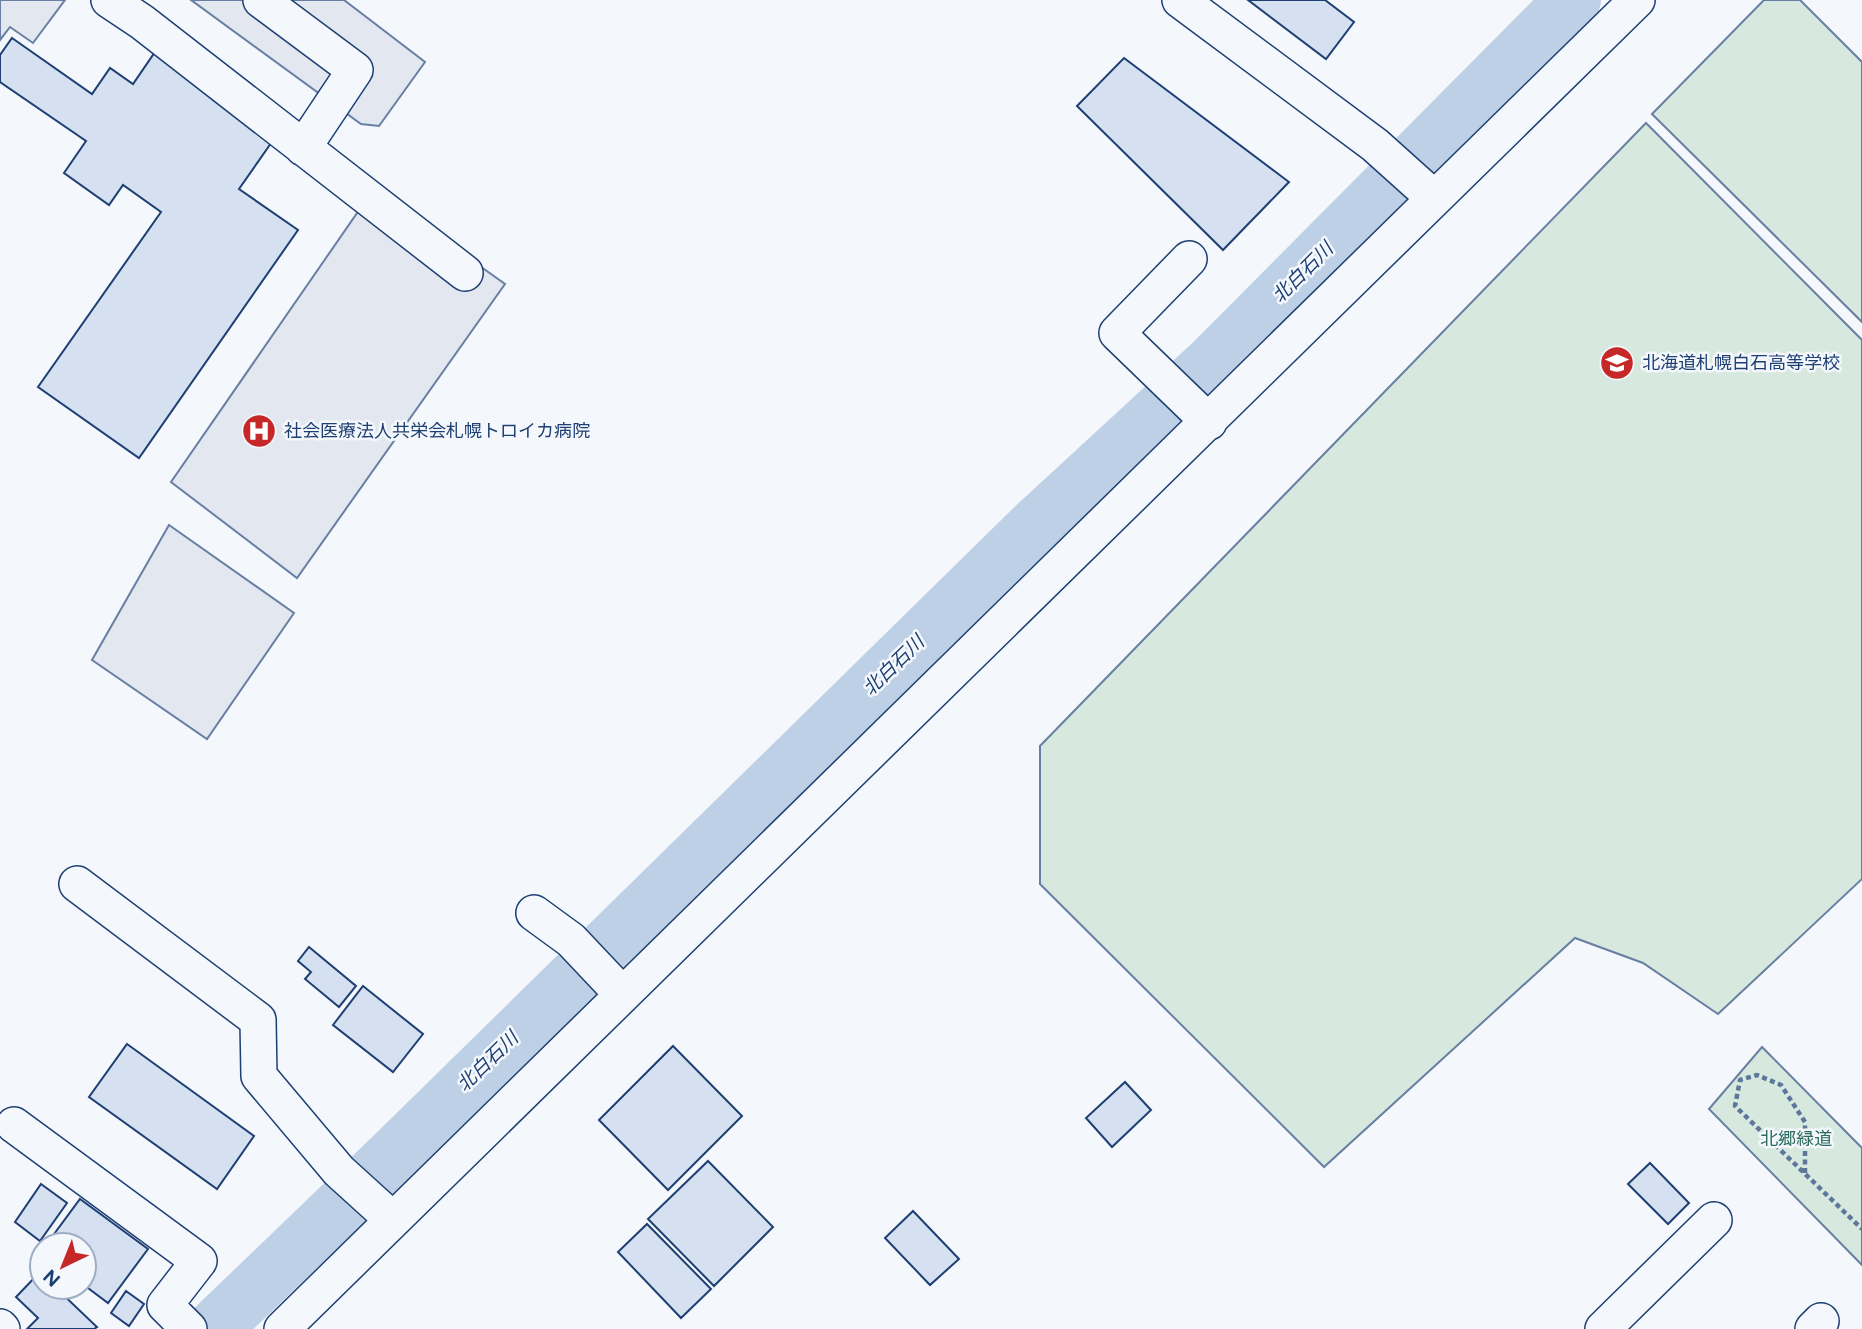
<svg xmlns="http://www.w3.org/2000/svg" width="1862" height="1329" viewBox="0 0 1862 1329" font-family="Figtree,'Noto Sans JP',sans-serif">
<rect width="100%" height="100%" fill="#f4f7fb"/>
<path fill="#d7e8df" stroke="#687fa3" stroke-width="2" d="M1764 0H1800L1862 62V322L1652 114Z
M1646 123 1862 340V879L1718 1014 1643 963 1575 938 1324 1167 1040 884V746Z
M1762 1047 1862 1148V1265L1709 1109Z"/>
<path fill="#e3e8f0" stroke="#687fa3" stroke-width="2" d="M0 0H65L33 43 10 27 0 40Z
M191 0H344L425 62 379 126 361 124Z
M373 190 505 284 297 578 171 482Z
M169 525 294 613 207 739 92 660Z"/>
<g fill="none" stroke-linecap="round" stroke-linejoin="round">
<path stroke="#bed0e5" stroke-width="56" d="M213 1329 397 1152 1033 528 1213 362 1573 0"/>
</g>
<path fill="#d5e0f0" stroke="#1d3f73" stroke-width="2" d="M1248 0H1325L1354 22 1326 59Z
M12 38 92 94 110 68 133 84 155 52 276 136 239 189 298 230 139 458 38 387 161 212 123 185 109 205 64 173 86 141 0 82V55Z
M1124 58 1289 182 1223 250 1077 106Z
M309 947 356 986 339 1007 305 979 311 972 298 961Z
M363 986 423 1034 393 1072 333 1025Z
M127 1044 254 1136 217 1189 89 1097Z
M673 1046 742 1116 668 1190 599 1120Z
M1125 1082 1151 1110 1112 1147 1086 1118Z
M708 1161 773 1227 714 1286 648 1219Z
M1650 1163 1689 1203 1668 1224 1628 1184Z
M41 1184 67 1203 40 1241 15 1222Z
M80 1199 148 1249 108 1303 84 1285V1245H46Z
M913 1211 959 1259 930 1285 885 1238Z
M647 1224 711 1289 681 1318 618 1252Z
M40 1272 42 1274V1287H55L97 1327 94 1329H27L38 1318 16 1297Z
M126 1291 144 1304 129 1326 111 1313Z"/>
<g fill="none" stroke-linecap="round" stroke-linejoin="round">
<g stroke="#1d3f73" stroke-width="38">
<path id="minor" d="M109 0 142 22 465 273
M261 0 355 70 303 148
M1180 0 1375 145 1434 198
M1189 259 1117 333 1209 422
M77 884 258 1020 259 1076 339 1171 393 1220
M534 913 571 940 622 994
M14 1125 199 1261 165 1305 189 1329
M0 1327 2 1329
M282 1329 1637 0
M1603 1329 1714 1220
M1813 1329 1821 1321"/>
</g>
<path stroke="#5e769c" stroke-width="4.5" stroke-dasharray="5 3.5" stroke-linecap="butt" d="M1805 1173V1122L1781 1085 1757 1075 1740 1080 1735 1106 1862 1229"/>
<use href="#minor" stroke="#f4f7fb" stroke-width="35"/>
</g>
<defs>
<g id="school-disc" transform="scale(1.75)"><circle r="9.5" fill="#c62828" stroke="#f4f7fb"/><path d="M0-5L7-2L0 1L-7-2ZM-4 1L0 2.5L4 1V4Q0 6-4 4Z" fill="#fff"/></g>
<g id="hospital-disc" transform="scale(1.75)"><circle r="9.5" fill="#c62828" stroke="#f4f7fb"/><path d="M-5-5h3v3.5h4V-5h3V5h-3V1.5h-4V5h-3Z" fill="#fff"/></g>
</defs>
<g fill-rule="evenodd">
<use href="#school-disc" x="1617" y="363"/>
<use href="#hospital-disc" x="259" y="431"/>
</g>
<g text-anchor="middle" stroke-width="5" stroke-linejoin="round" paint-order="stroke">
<g font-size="18" fill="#1d3f73" stroke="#f4f7fb" text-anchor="start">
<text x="1642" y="369">北海道札幌白石高等学校</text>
<text x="284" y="437">社会医療法人共栄会札幌トロイカ病院</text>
</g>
<g font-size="18" fill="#2c6c60" stroke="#f4f7fb">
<text x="1796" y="1145">北郷緑道</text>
</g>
<g font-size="19" font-style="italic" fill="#1d3f73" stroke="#f4f7fb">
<text transform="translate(1302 272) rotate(-45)" y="7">北白石川</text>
<text transform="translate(893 665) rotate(-44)" y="7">北白石川</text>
<text transform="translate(487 1061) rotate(-44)" y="7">北白石川</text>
</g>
</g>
<g transform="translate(63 1266) rotate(223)"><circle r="33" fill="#f4f7fb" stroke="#9eadc5" stroke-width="2"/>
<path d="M0-5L12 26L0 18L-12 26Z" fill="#c62828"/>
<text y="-10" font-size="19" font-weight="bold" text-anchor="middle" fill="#1d3f73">N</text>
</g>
</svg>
